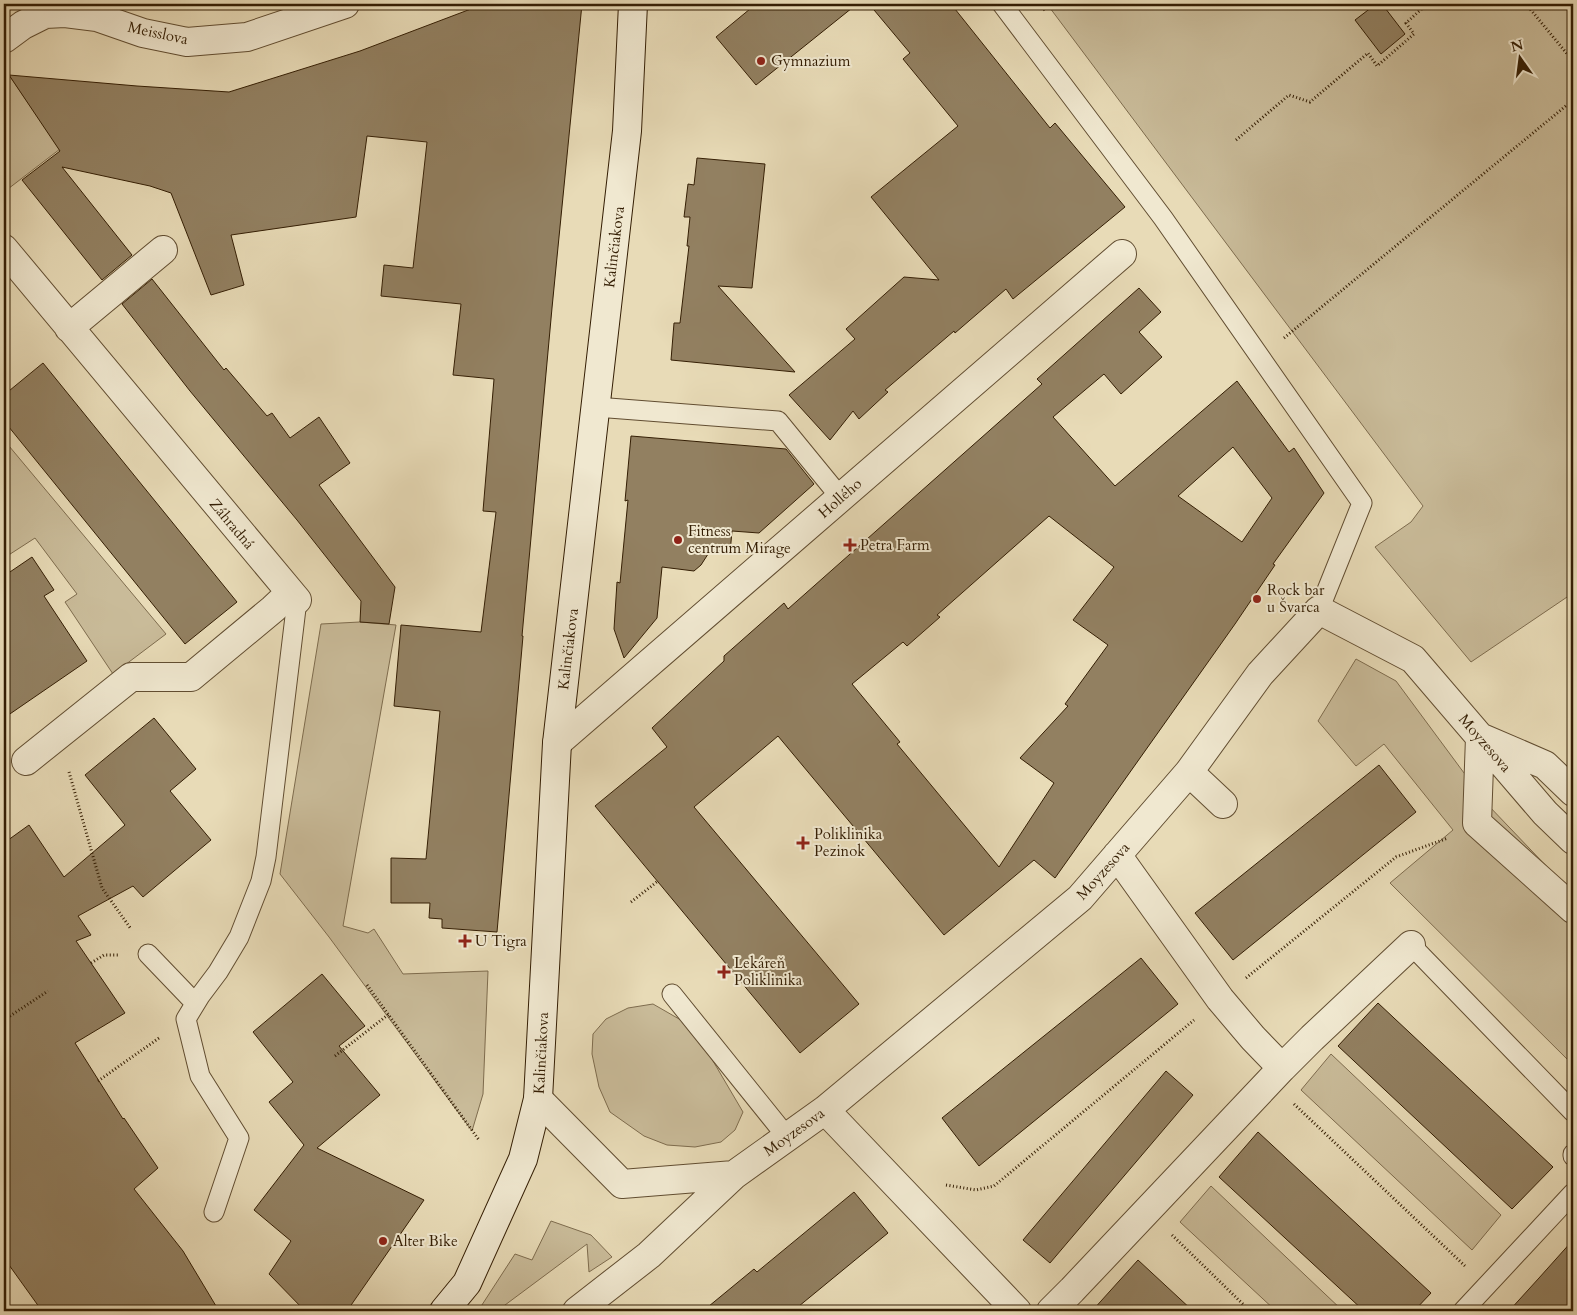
<svg xmlns="http://www.w3.org/2000/svg" width="1577" height="1315" viewBox="0 0 1577 1315" font-family="Cardo,serif">
<rect width="100%" height="100%" fill="#e8dbb7"/>
<filter id="stains"><feTurbulence type="fractalNoise" baseFrequency=".004" numOctaves="4"/><feColorMatrix values="0 0 0 0 .2 0 0 0 0 .09 0 0 0 0 .02 0 0 0 .5 -.17"/></filter>
<radialGradient id="worn" r=".72"><stop offset=".6" stop-color="#630" stop-opacity="0"/><stop offset="1" stop-color="#630" stop-opacity=".3"/></radialGradient>
<path fill="#c9bb99" stroke="#7e6c4e" d="M1047 4H1573V593L1471 662 1375 547 1411 522 1423 506Z
M9 75 60 149 4 192V80Z
M4 440 166 634 113 674 65 602 77 594 35 538 4 558Z
M360 622 396 625 343 926 368 933 374 929 403 974 488 971 483 1094 472 1131 329 937 280 874 321 624Z
M1356 659 1396 681 1487 804 1573 894V1065L1390 883 1453 830 1384 744 1356 766 1318 721Z
M653 1004 693 1027 743 1112 735 1130 721 1142 695 1147 667 1145 644 1136 610 1112 599 1087 592 1054 593 1034 606 1019 628 1008Z
M1331 1054 1501 1215 1472 1250 1301 1090Z
M1211 1186 1343 1311H1276L1180 1222Z
M551 1221 591 1235 612 1257 589 1272 587 1244 497 1311H478L515 1254 532 1260Z"/>
<path fill="#928061" stroke="#341e04" fill-rule="evenodd" d="M484 4H582L552 308 522 636H523L497 932 442 928V919L429 918 430 903H391V858L426 859 440 711 394 706 401 625 481 632 496 512 483 511 494 379 453 375 461 304 381 296 384 265 413 268 427 142 367 136 356 217 231 235 244 285 211 295 171 193 150 186 62 167 132 255 102 280 22 180 60 151 9 75 137 86 229 92 360 51Z
M756 4H857L756 85 716 37Z
M869 4H951L1050 128 1055 123 1125 207 1013 299 1006 289 955 333 954 331 885 390 888 392 859 419 853 411 830 440 789 395 855 339 846 329 904 277 939 280 871 197 958 126 903 59 910 53Z
M1376 4H1382L1405 34 1381 54 1355 20Z
M697 158 765 164 752 288 718 286 795 372 671 360 674 323H680L689 246H687L690 217H684L688 184 694 185Z
M152 279 224 370 226 368 267 416 272 413 290 438 319 417 350 463 319 485 395 587 389 624 360 622 361 601 297 520 190 391 122 304Z
M1139 288 1161 312 1139 332 1162 357 1121 394 1104 374 1053 417 1115 486 1237 381 1289 452 1294 448 1324 493 1273 564 1275 565 1235 624 1055 878 1034 860 944 935 778 736 694 807 859 1004 800 1053 595 806 667 747 652 728 724 661V656L784 603 788 609 1042 384 1037 379ZM1233 447 1272 498 1242 542 1178 496ZM1049 516 1114 567 1073 620 1108 645 1065 704 1068 706 1020 758 1054 783 999 867 897 744 900 742 852 684 903 642 907 646 940 617 937 615Z
M43 363 237 602 185 644 4 421V395Z
M631 436 786 449 814 484 759 533 732 531 730 553 710 551 701 565 694 571 662 567 657 618 624 658 614 629 617 582 620 583 628 500 625 501Z
M32 557 54 590 44 596 87 661 4 718V576Z
M154 718 196 769 170 791 211 840 143 897 133 886 78 916 91 935 76 941 125 1013 75 1043 123 1119 124 1118 158 1168 134 1189 183 1251 219 1311H42L4 1258V843L29 825 64 877 125 825 85 775Z
M1379 765 1416 812 1233 960 1195 913Z
M1141 958 1178 1004 979 1166 942 1118Z
M322 974 365 1026 339 1046 380 1095 317 1148 424 1200 347 1311H305L269 1274 291 1241 254 1210 304 1145 269 1102 293 1082 253 1032Z
M1378 1003 1553 1167 1512 1209 1338 1046Z
M1166 1071 1193 1095 1050 1263 1023 1240Z
M1258 1132 1431 1293 1414 1311H1364L1219 1177Z
M854 1192 888 1233 793 1311H703L754 1269 757 1272Z
M1573 1240V1311H1509L1539 1278Z
M1138 1260 1193 1311H1092Z"/>
<g fill="none" stroke-linecap="round" stroke-linejoin="round">
<g stroke="#614d31" stroke-width="21">
<path id="service" d="M1002 4 1163 218 1362 503 1319 610
M596 407 778 421 841 498
M1411 945 1573 1112
M148 954 195 1003
M672 994 787 1137
M1573 1154V1156
M214 1212 239 1138 200 1076 186 1019 200 996 218 972 239 937 261 881 266 857 297 600
M1463 1311 1573 1193"/>
</g>
<g stroke="#614d31" stroke-width="30">
<path id="minor" d="M4 39 23 25 45 14 65 13 97 17 143 33 187 42 247 37 345 4
M4 249 297 600
M69 328 163 250
M557 743 1122 254
M26 761 131 677H191L273 609 290 593
M1189 772 1223 804
M1573 792 1545 765 1480 737 1477 823 1573 909
M1282 1068 1312 1038 1411 945
M538 1099 622 1184 734 1175
M825 1110 1017 1311
M577 1311 649 1255 734 1175 825 1110 1080 898 1189 772 1260 674 1319 610 1413 659 1545 813 1573 840
M1051 1311 1072 1290 1282 1068 1253 1038 1220 999 1117 855"/>
</g>
<g stroke="#341e04" stroke-width="30">
<path id="secondary" d="M444 1311 467 1283 523 1159 538 1099 557 743 627 131 633 4"/>
</g>
<path stroke="#341e04" stroke-width="3" stroke-dasharray="1 2.5" stroke-linecap="butt" d="M1526 4 1573 61
M1043 10 1050 4
M1236 140 1289 95 1310 102 1368 53 1377 66 1414 34 1406 23 1427 4
M1284 338 1573 100
M69 772 102 888 131 929
M631 902 658 881
M91 963 104 955H118
M1246 978 1396 857 1448 838
M367 985 479 1140
M4 1020 48 991
M335 1056 389 1014
M98 1081 159 1038
M1294 1104 1465 1266
M946 1185 976 1190 994 1186 1194 1020
M1172 1235 1250 1311"/>
<use href="#service" stroke="#f0e8d0" stroke-width="19"/>
<use href="#minor" stroke="#f0e8d0" stroke-width="28"/>
<use href="#secondary" stroke="#f0e8d0" stroke-width="28"/>
</g>
<g fill="#8f2418" stroke="#f0e8d0" stroke-width="2">
<circle cx="761" cy="61" r="5"/>
<circle cx="678" cy="540" r="5"/>
<path d="M847.5 537.5h5v5h5v5h-5v5h-5v-5h-5v-5h5z"/>
<circle cx="1257" cy="599" r="5"/>
<path d="M800.5 835.5h5v5h5v5h-5v5h-5v-5h-5v-5h5z"/>
<path d="M462.5 933.5h5v5h5v5h-5v5h-5v-5h-5v-5h5z"/>
<path d="M721.5 964.5h5v5h5v5h-5v5h-5v-5h-5v-5h5z"/>
<circle cx="383" cy="1241" r="5"/>
</g>
<g text-anchor="middle" stroke-width="4" stroke-linejoin="round" paint-order="stroke">
<g font-size="15" fill="#341e04" stroke="#f0e8d0">
<text transform="translate(158 33) rotate(12)" y="5">Meisslova</text>
<text transform="translate(614 247) rotate(-83)" y="5">Kalinčiakova</text>
<text transform="translate(840 498) rotate(-41)" y="5">Hollého</text>
<text transform="translate(232 524) rotate(50)" y="5">Záhradná</text>
<text transform="translate(568 649) rotate(-83)" y="5">Kalinčiakova</text>
<text transform="translate(1485 743) rotate(49)" y="5">Moyzesova</text>
<text transform="translate(1103 871) rotate(-48)" y="5">Moyzesova</text>
<text transform="translate(541 1053) rotate(-87)" y="5">Kalinčiakova</text>
<text transform="translate(794 1132) rotate(-36)" y="5">Moyzesova</text>
</g>
<g font-size="15" fill="#341e04" stroke="#f0e8d0" text-anchor="start">
<text x="771" y="66">Gymnazium</text>
<text x="688" y="536">Fitness<tspan x="688" dy="17">centrum Mirage</tspan></text>
<text x="860" y="550">Petra Farm</text>
<text x="1267" y="595">Rock bar<tspan x="1267" dy="17">u Švarca</tspan></text>
<text x="814" y="839">Poliklinika<tspan x="814" dy="17">Pezinok</tspan></text>
<text x="475" y="946">U Tigra</text>
<text x="734" y="968">Lekáreň<tspan x="734" dy="17">Poliklinika</tspan></text>
<text x="393" y="1246">Alter Bike</text>
</g>
</g>
<rect width="1577" height="1315" fill="none" stroke="#e8dbb7" stroke-width="20"/>
<rect x="5" y="5" width="1567" height="1305" fill="none" stroke="#341e04" stroke-width="2.5"/>
<rect x="10" y="10" width="1557" height="1295" fill="none" stroke="#341e04"/>
<g transform="translate(1520 58) rotate(346)" stroke="#f0e8d0" stroke-width="4" paint-order="stroke">
<path d="M0-4L9 19L0 12L-9 19Z" fill="#341e04"/>
<text y="-8" font-size="14" font-weight="bold" text-anchor="middle" fill="#341e04">N</text>
</g>
<rect width="100%" height="100%" filter="url(#stains)"/>
<rect width="100%" height="100%" fill="url(#worn)"/>
</svg>
